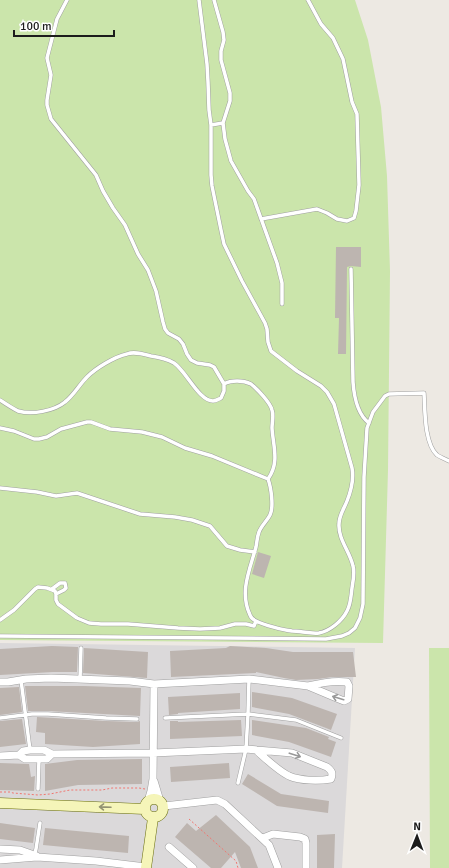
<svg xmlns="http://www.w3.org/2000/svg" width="449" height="868" viewBox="0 0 449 868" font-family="Signika,sans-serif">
<rect width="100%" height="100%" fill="#ede9e3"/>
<path fill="#dbd9da" d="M0 643 355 648 342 868H0Z"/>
<path fill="#cbe5ab" d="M0 0H355L368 40 381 107 387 176 390 271 388 470 383 643 0 640Z
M429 648H449V868H430Z"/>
<path fill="#bdb5b0" d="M336 247H361V267L351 266 347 267 346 354H338L339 318H335Z
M258 552 271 556 264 578 252 574Z
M52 646 78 647 77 672H53L0 675V649Z
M230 646 266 648 293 652H353L356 677H332L318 679 296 680 284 678 256 672V673L171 677 170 651 226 648Z
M84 648 148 652 147 678 83 673Z
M25 686H84L141 688 140 716 48 711H28Z
M19 687 22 712 0 715V688Z
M252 692 292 698 337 714 331 730 326 728 289 714 252 707Z
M240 693V709L178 713V714L169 715 168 697Z
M37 717 106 721 137 722 140 721V744L93 747 45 744V733L36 732Z
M22 719 26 744 0 747V721Z
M241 720 242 736 170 739V721H178V722Z
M252 720 306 728 329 737 328 739 336 742 331 757 289 742 252 735Z
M142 759V784L78 785 45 791V764L77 760Z
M0 763 29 764 31 777 35 776 34 791 0 790Z
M229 763 230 778 171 782 170 767Z
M248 774 281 794 329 801 328 813 277 806 242 784Z
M216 815 250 847 258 868H241L235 852 221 868H211L175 837 187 823 196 831Z
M0 823 35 828 33 843 0 839Z
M45 828 129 836 128 853 43 845Z
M335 834 334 868H317V835Z"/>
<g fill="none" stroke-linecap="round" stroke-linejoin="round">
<g stroke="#a0a0a0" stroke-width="4.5">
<path id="lane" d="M67 0 57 19 47 58 51 75 47 100V105L51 119 96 175 103 191 113 208 125 225 138 254 148 270 156 291 163 322 165 329 168 333 179 339 183 344 187 354 191 360 197 363 210 365 214 367 224 384
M214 0 223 32 224 40 221 51V60L230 93V101L223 123 225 139 231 161 248 191 254 199 277 263 282 283V304
M211 125 223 123
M261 219 317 209 327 213 337 219 347 221 354 218 356 211 359 185 357 114 352 102 343 59 333 38 321 24 308 0
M351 269 353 382C354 396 357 414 369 423
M0 400C6 404 12 408 18 411 32 415 54 411 65 402 74 395 79 385 87 377 96 368 114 357 127 354 134 351 143 354 151 356 158 357 167 359 174 363 186 371 199 401 213 401 216 401 219 399 221 398L224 391V384C231 380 243 380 251 384 257 389 270 402 272 410 274 416 272 422 272 428 273 446 280 462 268 479
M0 428 14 431 34 439H39L47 437 61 429 87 422H91L110 429 142 432 162 437 185 448 212 456 268 479C271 487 274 507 270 515 267 521 261 526 259 532 257 537 257 542 256 547 250 569 239 592 250 615 251 618 254 620 256 621 264 625 283 630 292 631 300 631 310 634 319 633 330 631 342 621 347 611 351 604 351 595 352 588 353 581 355 573 353 566 350 552 338 539 339 524 339 515 344 509 347 501 351 491 354 479 352 468L334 404 327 392 321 386 297 371 271 351 268 342 267 329 265 323 242 281 224 244 221 230 212 186 211 175V125L209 110 208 82 207 64 199 0
M0 488 37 492 56 496 77 493 140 514 175 517 192 520 210 526 227 546 240 550 255 552
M52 589 60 583H65L66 588 64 590 56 594
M0 620 14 610 35 589 38 587 47 588 55 591 56 594V600L58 604 77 618 89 623 101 624H128L178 628 200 629 220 628 235 624H246L254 626 256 621
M0 636 326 639 342 636 349 633 355 628 360 618 363 604 364 477 367 428 373 412 385 396 389 394 424 393C425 409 424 443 437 455 440 457 445 459 449 461
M80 679 81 648
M21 680 30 750
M0 718 32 714H48L106 718 137 719
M165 718 248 714 296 720 341 738
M238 783 246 749 248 714 249 679
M38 789 39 759
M34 856 36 849 40 823"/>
</g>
<g stroke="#a0a0a0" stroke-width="8">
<path id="street" d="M0 682H8L26 679 51 678 130 681 154 684 249 679 308 686 339 699 344 701 348 699 349 686 347 682C334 680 320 683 308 686
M19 755 25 759H47L52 754
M0 756 19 755 23 751 30 750H44L52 754 153 753 246 749 292 753 327 767C332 771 333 773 331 779 319 781 301 781 289 776 277 770 266 759 256 750
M154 781 160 801
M148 801 151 791 153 779 154 684
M164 806 217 800 225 804 269 845 278 868
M263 838 273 834 300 837 305 839 306 843V868
M169 847 193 868
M0 849 20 850 37 856
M0 860 37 857 96 861 146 867"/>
</g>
<g stroke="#676c0b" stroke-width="11">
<path id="secondary" d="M145 808a9 9 0 1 1 18 0a9 9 0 1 1-18 0Z
M0 803 144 809
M146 868 153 818"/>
</g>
<path stroke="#f17670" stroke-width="1" stroke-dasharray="2 2" stroke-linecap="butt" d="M0 792H10L13 793 38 795 50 794 70 790H102L112 788H139L145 789
M189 819 236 861 238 868"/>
<use href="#lane" stroke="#fff" stroke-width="3.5"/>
<use href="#street" stroke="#fff" stroke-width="7"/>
<use href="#secondary" stroke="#f5f5b9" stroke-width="10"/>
</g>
<defs><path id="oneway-shaft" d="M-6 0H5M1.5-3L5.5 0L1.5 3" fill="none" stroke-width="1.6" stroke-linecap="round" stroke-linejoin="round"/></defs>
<g stroke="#999">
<use href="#oneway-shaft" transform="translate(338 698) rotate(-163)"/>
<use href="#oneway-shaft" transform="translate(295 755) rotate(18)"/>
</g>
<use stroke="#939372" href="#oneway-shaft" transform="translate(105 807) rotate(-178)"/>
<g transform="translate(417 836) rotate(1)" stroke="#ffffff" stroke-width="3" paint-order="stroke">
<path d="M0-3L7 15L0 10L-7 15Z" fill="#1c1c1c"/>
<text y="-6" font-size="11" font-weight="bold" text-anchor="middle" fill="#1c1c1c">N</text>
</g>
<path d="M14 30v6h100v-6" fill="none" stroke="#1c1c1c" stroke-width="2"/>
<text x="20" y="30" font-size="12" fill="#1c1c1c" stroke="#ffffff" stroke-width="3" paint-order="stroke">100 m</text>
</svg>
